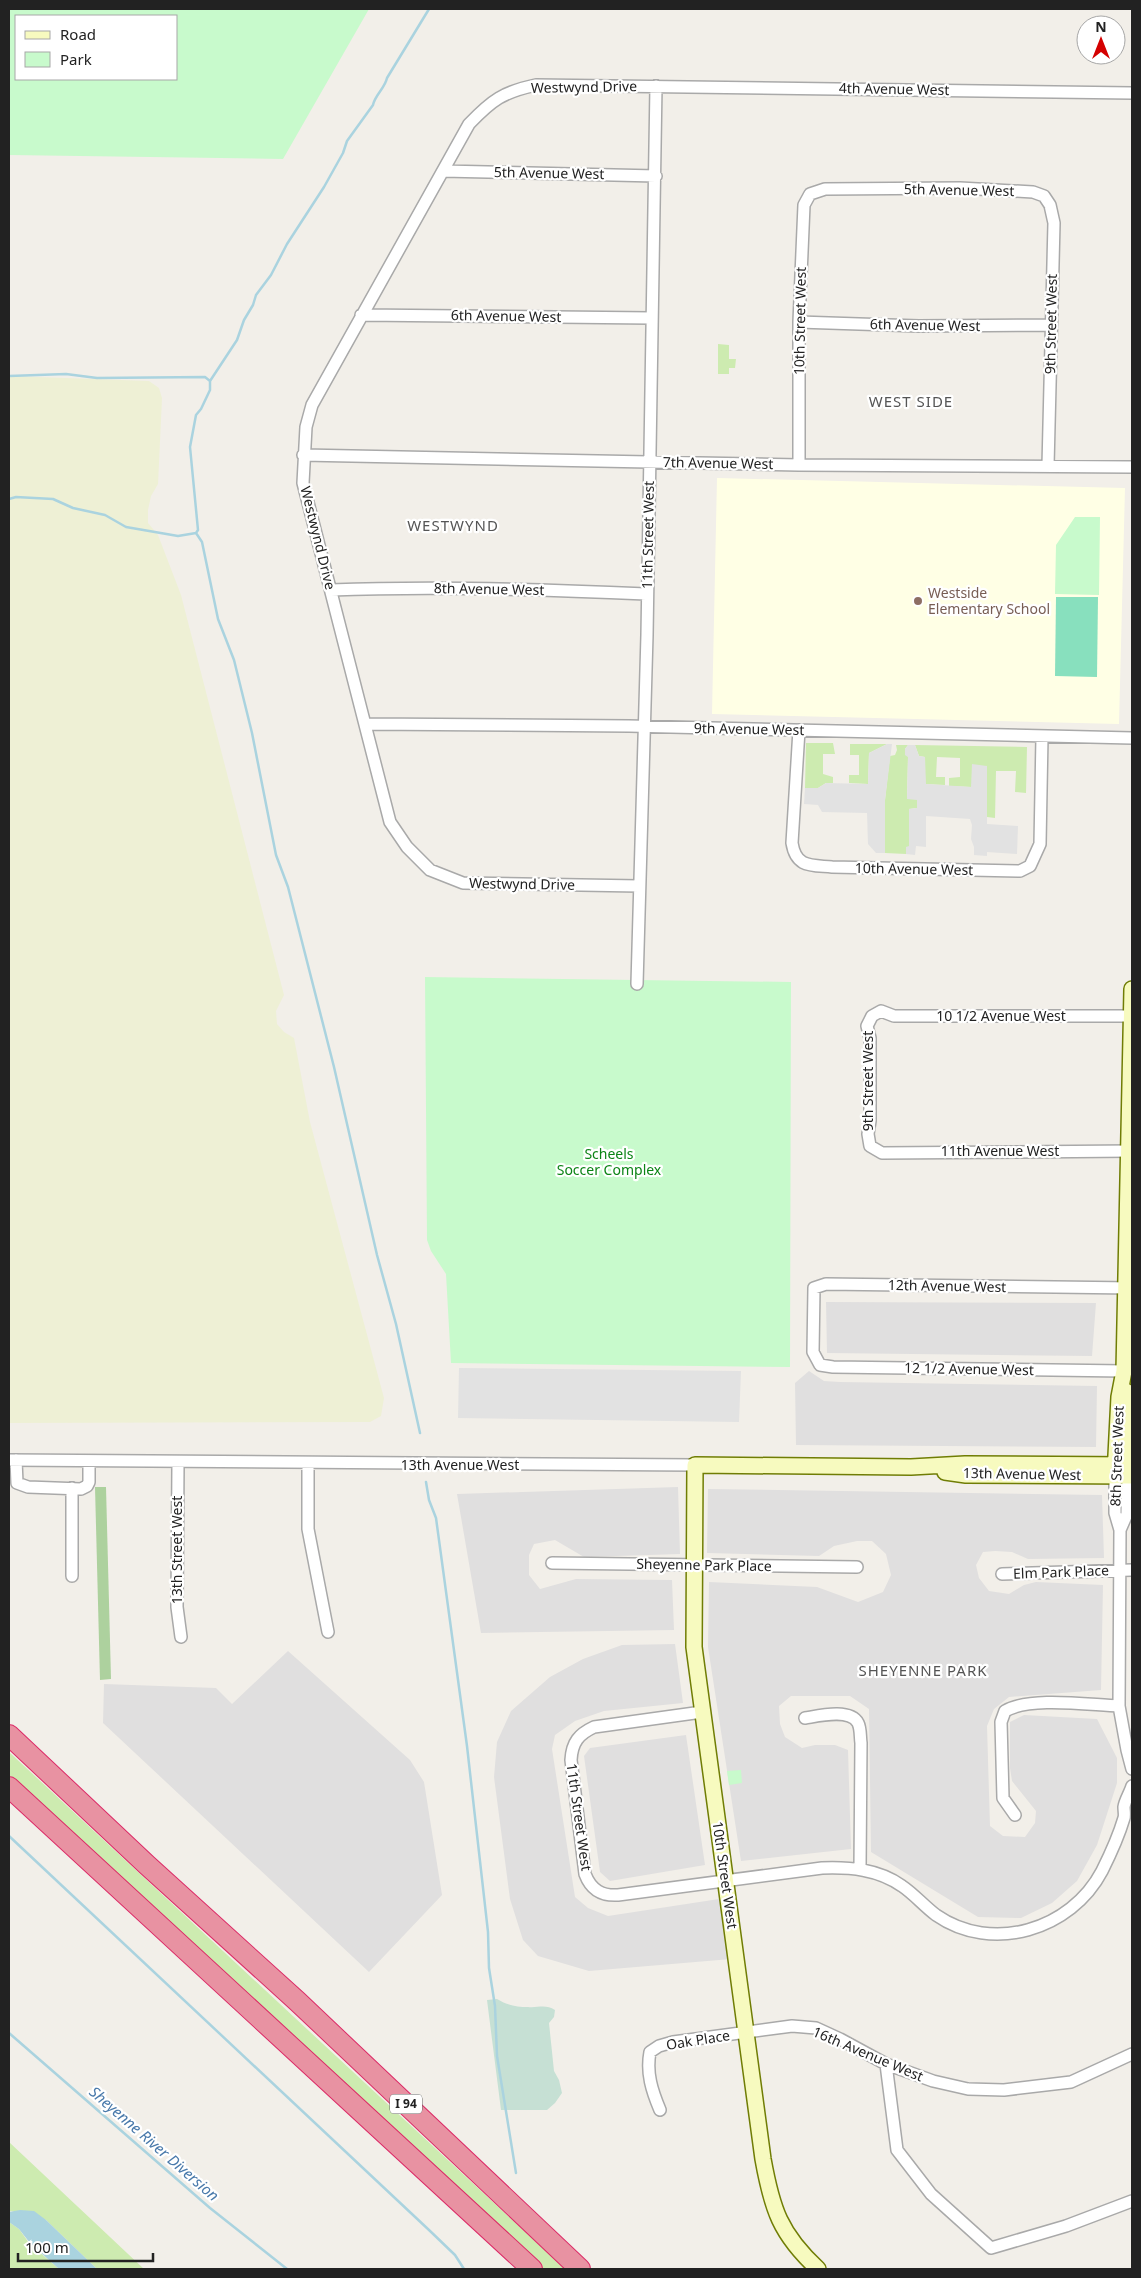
<svg xmlns="http://www.w3.org/2000/svg" width="1141" height="2278" viewBox="0 0 1141 2278" font-family="'Noto Sans',sans-serif">
<rect width="100%" height="100%" fill="#f2efe9"/>
<path fill="#e0dfdf" d="M826 1302 1096 1303 1092 1356 827 1353Z
M809 1371 824 1381 840 1382 1097 1386 1096 1447 796 1445 795 1383Z
M678 1487 680 1554 584 1557 555 1540 534 1544 529 1555V1575L540 1589 576 1579 672 1580 674 1630 481 1633 457 1494Z
M708 1489 1102 1495 1104 1558 1028 1559 1012 1552 995 1551 983 1552 976 1565 979 1578 989 1591 1009 1594 1024 1585 1036 1582 1103 1585 1101 1690 1009 1697 994 1709 987 1726 990 1826 1003 1836 1025 1837 1035 1823 1036 1811 1012 1781 1010 1768V1722L1024 1715 1097 1719 1117 1758V1783L1097 1845 1077 1881 1052 1903 1021 1918 978 1917 871 1852 869 1709 850 1696H791L779 1706 780 1724 785 1737 802 1748 815 1745H835L848 1750 851 1849 741 1861 708 1647 709 1582 817 1587 858 1602 883 1592 891 1575 886 1554 872 1541H857L834 1546 819 1556 707 1553Z
M675 1644 683 1703 604 1711 575 1721 555 1735 552 1749 575 1897 588 1908 608 1916 719 1899 731 1959 589 1971 538 1956 523 1940 510 1899 494 1777 497 1742 511 1711 550 1677 583 1659 622 1645Z
M288 1651 410 1760 424 1782 442 1895 369 1972 103 1723 104 1684 216 1688 232 1704Z
M686 1735 705 1865 610 1881 600 1872 584 1756 590 1748Z"/>
<path fill="#ffffe5" d="M717 478 1125 488 1119 724 712 714Z"/>
<path fill="#eef0d5" d="M9 376 149 381 159 388 162 398 158 484 151 496 148 510V523L158 535 181 595 284 995 276 1011 277 1024 284 1032 294 1038 310 1122 384 1398 381 1416 370 1422 9 1423Z"/>
<path fill="#cdebb0" d="M718 344 729 345V359H736L735 368H729V374H718Z
M806 743H833L835 754H823V774L833 777V783H826L818 788H805Z
M850 744H887L869 753 868 784 849 783V775H859V755H850Z
M896 745H908L905 749 908 757 907 798 917 799V808L909 809V847H906V854L885 853V800L890 756 895 755 897 750Z
M915 745 1027 747 1026 793 1015 792 1016 771H996L995 818 987 817V766L972 787 949 786V778L960 777V758L937 757 936 777H945V785L925 784V757L919 756Z
M9 1752 565 2269H542L9 1775Z
M9 2142 144 2269H97L46 2220 11 2211 9 2212Z
M9 2222 19 2229 29 2243 59 2269H9Z"/>
<path fill="#add19e" d="M95 1487H106L111 1679 100 1680Z"/>
<path fill="#c6e0d4" d="M497 1999C507 2005 516 2007 528 2007 538 2008 546 2004 555 2010L554 2017 549 2023 554 2071 559 2080 562 2093 555 2103 547 2110H501L487 2000Z"/>
<path fill="#c8facc" fill-rule="evenodd" d="M9 9H369L283 159 9 155ZM16 16H176V79H16Z
M1075 517H1100L1099 595 1055 594 1056 545Z
M425 977 791 982 790 1367 451 1363 446 1274 431 1251 427 1240Z
M741 1770 742 1783 729 1785 727 1771Z"/>
<path fill="#88e0be" d="M1056 597H1098L1097 677 1055 676Z"/>
<path fill="#e2e2e2" d="M887 744H892L885 800V853H876L868 844 867 813 822 812 818 805 804 804 805 788H818L826 783 868 784 869 753Z
M908 745H915L919 756 925 757 926 784 971 787 972 764 987 766V824L1018 826 1017 854 987 852V856L974 855V847L971 839 972 825 970 819 926 816V847L916 846 915 855 906 854V847L909 846V809L917 808V800L907 799 908 757 905 755V749Z
M459 1368 741 1371 739 1422 458 1418Z"/>
<path fill="#aad3df" d="M20 2210 34 2211 46 2220 97 2269H59L30 2243 19 2229 9 2222V2212Z"/>
<g fill="none" stroke-linecap="round" stroke-linejoin="round">
<path stroke="#aad3df" stroke-width="2.5" d="M9 376 66 374 97 378 205 377 210 381
M9 499 16 497 53 499 73 508 105 515 126 527 178 536 196 533
M196 533 202 542 218 619 234 660 252 733 276 855 288 887 334 1067 377 1255 396 1324 420 1433
M196 533 198 530 190 447 196 415 201 409 210 390V381L237 340 244 320 253 305 256 295 271 275 287 244 324 187 343 153 347 141 373 105C375 95 385 88 387 78L429 9
M426 1482 429 1500 436 1518 467 1746 488 1932 489 1968 495 2006 497 2056 516 2173
M9 1836 429 2230 455 2255 464 2269
M9 2033 210 2208 287 2269"/>
<g stroke="#a9a9a9" stroke-width="14">
<path id="street" d="M443 171 656 176
M361 315 651 318
M799 322 919 326 1052 325
M303 455 799 465 1132 467
M799 465V322L804 205 810 194 825 189 960 188 1033 192 1044 196 1050 205 1054 223 1048 466
M331 590C436 586 541 589 646 594
M365 724 629 726 1132 738
M799 730 792 843C796 868 811 865 832 867L1020 871 1030 866 1040 844 1042 737
M639 886 463 883 430 870 407 847 390 822 303 483 306 427 312 405 469 124C492 100 503 92 536 85L1132 93
M637 984 647 635 656 86
M1132 1016H894L881 1011 872 1016 867 1026 870 1038V1121L868 1134 870 1146 882 1153 1132 1151
M1124 1371 833 1367 820 1365 813 1352 814 1288 826 1284 1132 1288
M9 1460 695 1465
M16 1460 17 1483 28 1487 81 1489 87 1486 89 1482V1462
M178 1463 177 1607 181 1637
M308 1464V1529L328 1632
M1115 1475V1513L1120 1530 1119 1706 1127 1750 1132 1769
M1120 1530 1127 1514 1128 1476
M552 1563 857 1567
M1002 1574 1132 1570
M72 1576V1488
M702 1712 594 1727C579 1734 572 1742 571 1760L585 1874C591 1890 602 1896 618 1895L822 1868C850 1867 878 1869 902 1886 914 1894 924 1906 936 1915 992 1954 1071 1930 1102 1871 1110 1855 1119 1835 1124 1818 1125 1815 1124 1811 1124 1807 1125 1800 1130 1793 1132 1786
M805 1718C818 1716 850 1708 858 1723 861 1729 860 1737 861 1743L860 1869
M1015 1815 1003 1798 1001 1722 1005 1711C1031 1696 1089 1705 1119 1706
M886 2064 897 2150 931 2194 991 2248 1066 2226 1132 2201
M660 2110C652 2091 646 2073 650 2052L659 2046 673 2042 792 2026 816 2028 840 2039 886 2064 933 2081 968 2089 1004 2090 1071 2082 1132 2054"/>
</g>
<g stroke="#707d05" stroke-width="18">
<path id="secondary" d="M1126 1391 1129 1423 1128 1473
M945 1472 966 1475 1132 1476
M1115 1475 1119 1397 1124 1371 1132 989
M818 2269C780 2234 772 2209 763 2159L694 1647 695 1465 911 1467 965 1464 1132 1465"/>
</g>
<g stroke="#dc2a67" stroke-width="22">
<path id="highway" d="M9 1735 147 1865 297 2001 580 2269
M9 1787 532 2269"/>
</g>
<use href="#street" stroke="#fff" stroke-width="11"/>
<use href="#secondary" stroke="#f7fabf" stroke-width="15"/>
<use href="#highway" stroke="#e892a2" stroke-width="20"/>
</g>
<circle fill="#8d6e63" stroke="#fff" stroke-width="2" cx="918" cy="601" r="5"/>
<g text-anchor="middle" stroke-width="4.5" stroke-linejoin="round" paint-order="stroke">
<rect fill="#fff" stroke="#646464" stroke-width="1" x="390" y="2094.5" width="32" height="19" rx="4"/>
<g font-size="12" font-weight="bold" fill="#222">
<text x="406" y="2108">I 94</text>
</g>
<g font-size="14" fill="#222" stroke="#fff">
<text transform="translate(584 87) rotate(-1)" y="5">Westwynd Drive</text>
<text transform="translate(894 89) rotate(1)" y="5">4th Avenue West</text>
<text transform="translate(549 173) rotate(1)" y="5">5th Avenue West</text>
<text transform="translate(959 190) rotate(1)" y="5">5th Avenue West</text>
<text transform="translate(506 316) rotate(1)" y="5">6th Avenue West</text>
<text transform="translate(800 321) rotate(-89)" y="5">10th Street West</text>
<text transform="translate(1051 324) rotate(-89)" y="5">9th Street West</text>
<text transform="translate(925 325) rotate(1)" y="5">6th Avenue West</text>
<text transform="translate(718 463) rotate(1)" y="5">7th Avenue West</text>
<text transform="translate(648 535) rotate(-89)" y="5">11th Street West</text>
<text transform="translate(318 538) rotate(76)" y="5">Westwynd Drive</text>
<text transform="translate(489 589) rotate(1)" y="5">8th Avenue West</text>
<text transform="translate(749 729) rotate(1)" y="5">9th Avenue West</text>
<text transform="translate(914 869) rotate(1)" y="5">10th Avenue West</text>
<text transform="translate(522 884) rotate(1)" y="5">Westwynd Drive</text>
<text x="1001" y="1021">10 1/2 Avenue West</text>
<text transform="translate(868 1081) rotate(-90)" y="5">9th Street West</text>
<text x="1000" y="1156">11th Avenue West</text>
<text transform="translate(947 1286) rotate(1)" y="5">12th Avenue West</text>
<text transform="translate(969 1369) rotate(1)" y="5">12 1/2 Avenue West</text>
<text transform="translate(1117 1456) rotate(-88)" y="5">8th Street West</text>
<text x="460" y="1470">13th Avenue West</text>
<text transform="translate(1022 1474) rotate(1)" y="5">13th Avenue West</text>
<text transform="translate(177 1550) rotate(-90)" y="5">13th Street West</text>
<text transform="translate(704 1565) rotate(1)" y="5">Sheyenne Park Place</text>
<text transform="translate(1061 1572) rotate(-2)" y="5">Elm Park Place</text>
<text transform="translate(579 1817) rotate(82)" y="5">11th Street West</text>
<text transform="translate(725 1875) rotate(82)" y="5">10th Street West</text>
<text transform="translate(698 2040) rotate(-9)" y="5">Oak Place</text>
<text transform="translate(868 2054) rotate(23)" y="5">16th Avenue West</text>
</g>
<g font-size="14" fill="#785e54" stroke="#fff" text-anchor="start">
<text x="928" y="598">Westside<tspan x="928" dy="16">Elementary School</tspan></text>
</g>
<g font-size="14" fill="#0c8416" stroke="#fff">
<text x="609" y="1159">Scheels<tspan x="609" dy="16">Soccer Complex</tspan></text>
</g>
<g font-size="15" letter-spacing="1" fill="#555" stroke="#fff">
<text x="911" y="407">WEST SIDE</text>
<text x="453" y="531">WESTWYND</text>
<text x="923" y="1676">SHEYENNE PARK</text>
</g>
<g font-size="15" font-style="italic" fill="#4a7aab" stroke="#fff">
<text transform="translate(154 2144) rotate(41)" y="5">Sheyenne River Diversion</text>
</g>
</g>
<rect width="1141" height="2278" fill="none" stroke="#222222" stroke-width="20"/>
<rect x="15" y="15" width="162" height="65" fill="#ffffff" stroke="#a7a7a7"/>
<rect x="25" y="31" width="25" height="8" fill="#f7fabf" stroke="#a7a7a7"/>
<text x="60" y="40" font-size="15" fill="#222222">Road</text>
<rect x="25" y="52" width="25" height="15" fill="#c8facc" stroke="#a7a7a7"/>
<text x="60" y="65" font-size="15" fill="#222222">Park</text>
<g transform="translate(1101 40)"><circle r="24" fill="#ffffff" stroke="#a7a7a7"/>
<path d="M0-4L9 19L0 12L-9 19Z" fill="#d40000"/>
<text y="-8" font-size="14" font-weight="bold" text-anchor="middle" fill="#222222">N</text>
</g>
<path d="M18 2253v8h135v-8" fill="none" stroke="#222222" stroke-width="2.5"/>
<text x="25" y="2253" font-size="15" fill="#222222" stroke="#ffffff" stroke-width="4" paint-order="stroke">100 m</text>
</svg>
